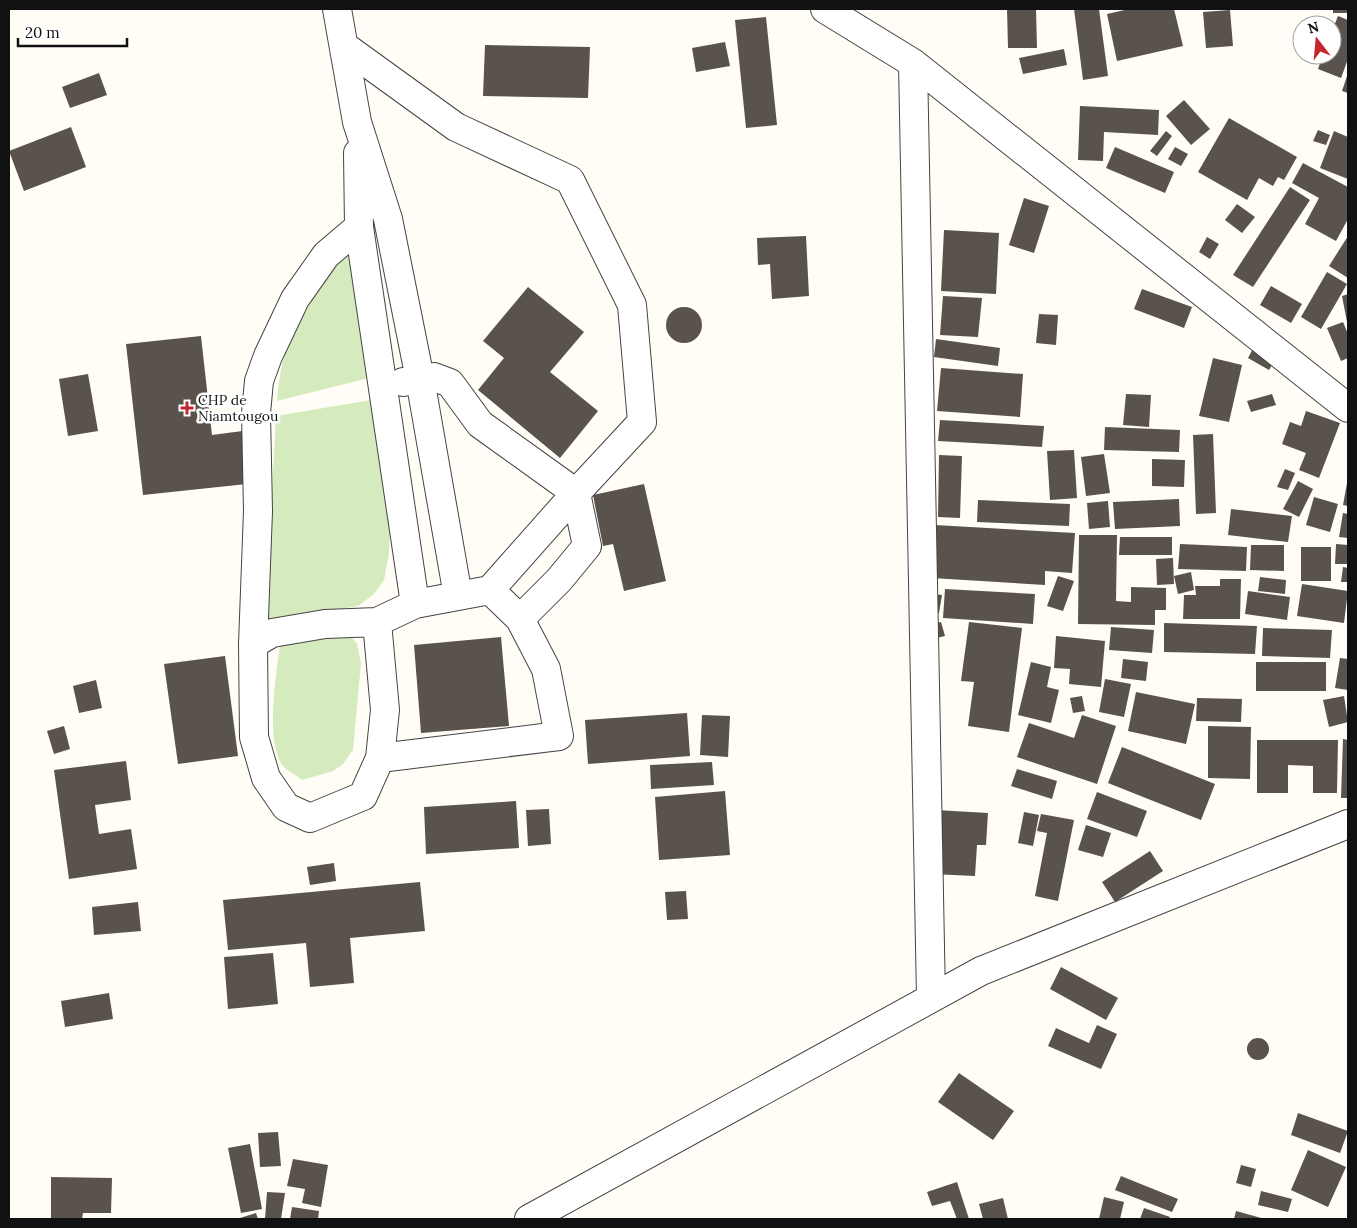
<svg xmlns="http://www.w3.org/2000/svg" width="1357" height="1228" viewBox="0 0 1357 1228" font-family="Lora,serif">
<rect width="100%" height="100%" fill="#fffdf5"/>
<path fill="#d5ebbd" d="M349 251 369 378 277 401C278 391 279 380 281 370 289 332 323 280 349 251Z
M371 400 390 522 389 553 384 580 374 594 358 606 294 617 265 621 276 416Z
M350 635 357 644 361 663 353 750 342 765 333 771 302 780C297 776 288 771 283 766 265 744 276 674 280 646L313 636Z"/>
<path fill="#5a524d" d="M1007 9H1036L1037 48H1008Z
M1074 9H1099L1108 76 1083 80Z
M1129 9H1174L1183 46 1117 61 1107 14Z
M1333 9H1348V13H1333Z
M1230 10 1233 46 1206 48 1203 12Z
M1338 16 1348 20V59L1341 78 1318 69 1323 55H1332V31Z
M766 17 777 125 746 128 735 20Z
M725 42 730 66 696 72 692 48Z
M485 45 590 47 588 98 483 96Z
M1064 49 1067 65 1023 74 1019 58Z
M99 73 107 95 70 108 62 87Z
M1348 73V93L1342 91Z
M1184 100 1210 129 1191 145 1166 116Z
M1080 106 1159 110 1158 135 1104 132 1103 161 1078 160Z
M1229 118 1297 157 1284 180 1278 177 1273 186 1259 178 1247 200 1198 172Z
M71 127 86 167 24 191 9 151Z
M1318 130 1330 135 1326 145 1313 141Z
M1166 131 1172 136 1157 156 1150 151Z
M1334 131 1348 137V179L1320 168Z
M1115 147 1174 172 1165 193 1106 168Z
M1175 147 1188 154 1181 166 1168 159Z
M1303 163 1348 187V219L1336 241 1305 224 1319 198 1292 183Z
M1290 187 1310 200 1253 287 1233 275Z
M1024 198 1049 206 1034 253 1009 245Z
M1237 204 1255 217 1242 233 1225 220Z
M944 230 999 233 996 294 941 291Z
M806 236 809 296 772 299 770 264 758 265 757 238Z
M1348 236V278L1329 266Z
M1207 237 1219 244 1210 259 1199 252Z
M1327 272 1347 284 1321 329 1301 317Z
M1271 286 1302 304 1291 323 1260 305Z
M528 287 584 332 550 372 598 411 560 458 478 390 504 358 483 341Z
M1142 289 1192 307 1184 328 1134 309Z
M1348 294V322H1347L1342 296Z
M943 296 982 298 978 337 940 335Z
M666 325a18 18 0 1 1 36 0a18 18 0 1 1-36 0Z
M1039 314 1058 315 1056 345 1036 343Z
M1343 322 1348 334V358L1341 361 1327 328Z
M201 336 212 435 250 430 256 483 143 495 126 344Z
M936 339 1000 348 998 366 934 357Z
M1255 345 1277 356 1269 370 1248 358Z
M1213 358 1242 365 1229 422 1199 416Z
M941 368 1023 374 1020 417 937 411Z
M88 374 98 431 68 436 59 379Z
M1126 394 1151 395 1149 427 1123 425Z
M1272 394 1276 405 1251 412 1247 401Z
M1306 411 1340 423 1319 478 1299 470 1306 453 1282 444 1290 422 1301 426Z
M940 420 1044 426 1042 447 938 441Z
M1105 427 1180 430 1179 452 1104 450Z
M1213 434 1216 513 1196 514 1193 435Z
M1074 450 1077 498 1050 500 1047 451Z
M1104 454 1110 493 1086 496 1081 457Z
M939 455 962 456 960 518 938 517Z
M1152 459 1185 460 1184 487 1152 486Z
M1285 469 1295 473 1288 490 1277 487Z
M1298 481 1313 489 1299 517 1283 509Z
M1347 483H1348V506L1343 505Z
M644 484 666 581 624 591 613 544 603 546 593 495Z
M1314 497 1338 504 1330 532 1306 525Z
M1179 499 1180 526 1115 529 1113 502Z
M978 500 1070 504 1069 526 977 522Z
M1108 501 1110 527 1089 529 1087 503Z
M1231 509 1292 516 1288 542 1228 535Z
M1343 513 1348 514V538L1339 537Z
M935 525 1075 533 1072 573 1045 571V585L932 578Z
M1079 535H1117L1116 601 1131 602V587L1166 588V610H1155V625L1078 624Z
M1120 537H1172V555H1119Z
M1180 544 1247 547 1246 571 1178 569Z
M1336 544 1348 545V564H1335Z
M1251 545H1284V571L1250 570Z
M1301 547H1331V581H1301Z
M1173 558 1174 584 1157 585 1156 559Z
M1343 567 1348 568V582H1341Z
M1191 572 1194 590 1178 594 1174 576Z
M1058 576 1074 581 1063 611 1047 606Z
M1260 577 1286 580 1285 594 1258 591Z
M1220 579H1241L1240 619H1183L1184 595H1196L1195 586H1220Z
M1302 584 1348 591 1344 623 1297 616Z
M945 589 1035 594 1033 624 943 618Z
M1248 591 1290 597 1287 620 1245 614Z
M933 594 942 595 939 613 930 612Z
M941 622 945 636 932 639 928 625Z
M969 622 1022 628 1009 732 968 726 974 682 961 681Z
M1164 623 1257 626 1255 654 1164 652Z
M1111 627 1154 630 1152 653 1109 650Z
M1263 628 1332 630 1330 658 1262 656Z
M1056 636 1105 641 1101 687 1069 684 1070 669 1054 668Z
M501 637 509 726 421 733 414 645Z
M225 656 238 756 178 764 164 664Z
M1340 658 1348 659V690L1335 688Z
M1123 659 1148 662 1146 681 1121 678Z
M1031 662 1051 667 1047 687 1059 690 1051 723 1018 715Z
M1256 662H1326V691H1256Z
M1105 679 1131 684 1124 717 1099 712Z
M96 680 102 708 79 713 73 686Z
M1136 692 1195 704 1186 744 1128 731Z
M1082 696 1085 711 1073 713 1070 698Z
M1344 696 1348 722 1329 727 1323 700Z
M1197 698 1242 699 1241 722 1196 721Z
M687 713 690 756 588 764 585 720Z
M702 715 730 716 728 757 700 755Z
M1082 715 1116 726 1097 784 1017 757 1029 723 1074 738Z
M64 726 70 749 54 754 47 731Z
M1208 726 1251 727 1250 779 1208 778Z
M1343 739 1348 740V798H1341Z
M1257 740H1338L1337 793H1313V766L1288 765V793H1257Z
M1122 747 1215 784 1201 820 1108 783Z
M126 761 131 800 95 805 99 834 131 829 137 869 69 879 54 770Z
M712 762 714 785 651 789 650 765Z
M1017 769 1057 781 1052 799 1011 786Z
M725 791 730 855 659 860 655 797Z
M1097 792 1147 811 1137 837 1087 819Z
M516 801 519 848 426 854 424 807Z
M549 809 551 844 528 846 526 810Z
M936 810 988 813 986 845H977L975 876 932 874Z
M1024 812 1039 815 1033 846 1018 843Z
M1041 814 1074 820 1058 901 1035 896 1047 833 1037 831Z
M1086 825 1111 833 1103 857 1078 850Z
M1150 851 1163 871 1115 902 1102 882Z
M334 863 336 881 310 885 307 867Z
M420 882 425 931 350 938 354 983 310 987 306 943 228 950 223 900Z
M686 891 688 919 667 920 665 892Z
M138 902 141 931 94 935 92 907Z
M273 953 278 1004 228 1009 224 957Z
M1061 967 1118 998 1106 1020 1050 989Z
M109 993 113 1019 65 1027 61 1001Z
M1097 1025 1117 1034 1101 1069 1048 1046 1056 1028 1089 1043Z
M1247 1049a11 11 0 1 1 22 0a11 11 0 1 1-22 0Z
M959 1073 1014 1111 993 1140 938 1102Z
M1298 1113 1348 1131 1340 1153 1291 1135Z
M278 1132 281 1166 260 1167 258 1133Z
M250 1144 262 1209 241 1213 228 1148Z
M1308 1150 1346 1167 1328 1207 1291 1190Z
M293 1159 328 1165 321 1207 302 1203 305 1189 287 1186Z
M1241 1165 1256 1169 1251 1187 1236 1183Z
M1121 1176 1178 1199 1172 1212 1115 1190Z
M51 1177 112 1178 111 1213H83L82 1219H51Z
M957 1182 969 1219H957L950 1201 932 1206 927 1192Z
M1261 1191 1292 1199 1288 1212 1258 1205Z
M267 1192 285 1193 281 1219H265Z
M1104 1197 1124 1202 1120 1219H1099Z
M1003 1198 1008 1219H983L979 1204Z
M292 1207 319 1211 318 1219H290Z
M1144 1208 1170 1217 1169 1219H1140Z
M1236 1211 1265 1219H1234Z
M256 1213 258 1219H241L240 1218Z"/>
<g fill="none" stroke-linecap="round" stroke-linejoin="round">
<g stroke="#444" stroke-width="30">
<path id="minor" d="M337 9 357 122 388 219 420 379 458 596
M825 9 913 63 1348 408
M344 46 456 127 570 180 632 305 642 422 576 493 490 590 415 604 377 622 325 624 272 633 253 644 254 737 266 778 286 807 310 818 363 796 380 758 385 710 377 622
M913 63 931 998
M358 153 359 227 415 604
M403 382 434 377 450 383 480 424 576 493 587 546 559 580 520 619
M253 644 258 511 256 413 259 381 268 356 295 299 326 255 359 227
M380 758 559 736 546 669 520 619 490 590
M529 1219 981 971 1348 824"/>
</g>
<use href="#minor" stroke="#fff" stroke-width="28"/>
</g>
<path fill="#c4262e" stroke="#fff" stroke-width="2" d="M184.5 400.5h5v5h5v5h-5v5h-5v-5h-5v-5h5z"/>
<g text-anchor="middle" stroke-width="5" stroke-linejoin="round" paint-order="stroke">
<g font-size="14" fill="#111" stroke="#fff" text-anchor="start">
<text x="198" y="405">CHP de<tspan x="198" dy="16">Niamtougou</tspan></text>
</g>
</g>
<rect width="1357" height="1228" fill="none" stroke="#111111" stroke-width="20"/>
<g transform="translate(1317 40) rotate(344)"><circle r="24" fill="#ffffff" stroke="#a0a0a0"/>
<path d="M0-4L9 19L0 12L-9 19Z" fill="#c4262e"/>
<text y="-8" font-size="14" font-weight="bold" text-anchor="middle" fill="#111111">N</text>
</g>
<path d="M18 38v8h109v-8" fill="none" stroke="#111111" stroke-width="2.5"/>
<text x="25" y="38" font-size="15" fill="#111111" stroke="#ffffff" stroke-width="4" paint-order="stroke">20 m</text>
</svg>
